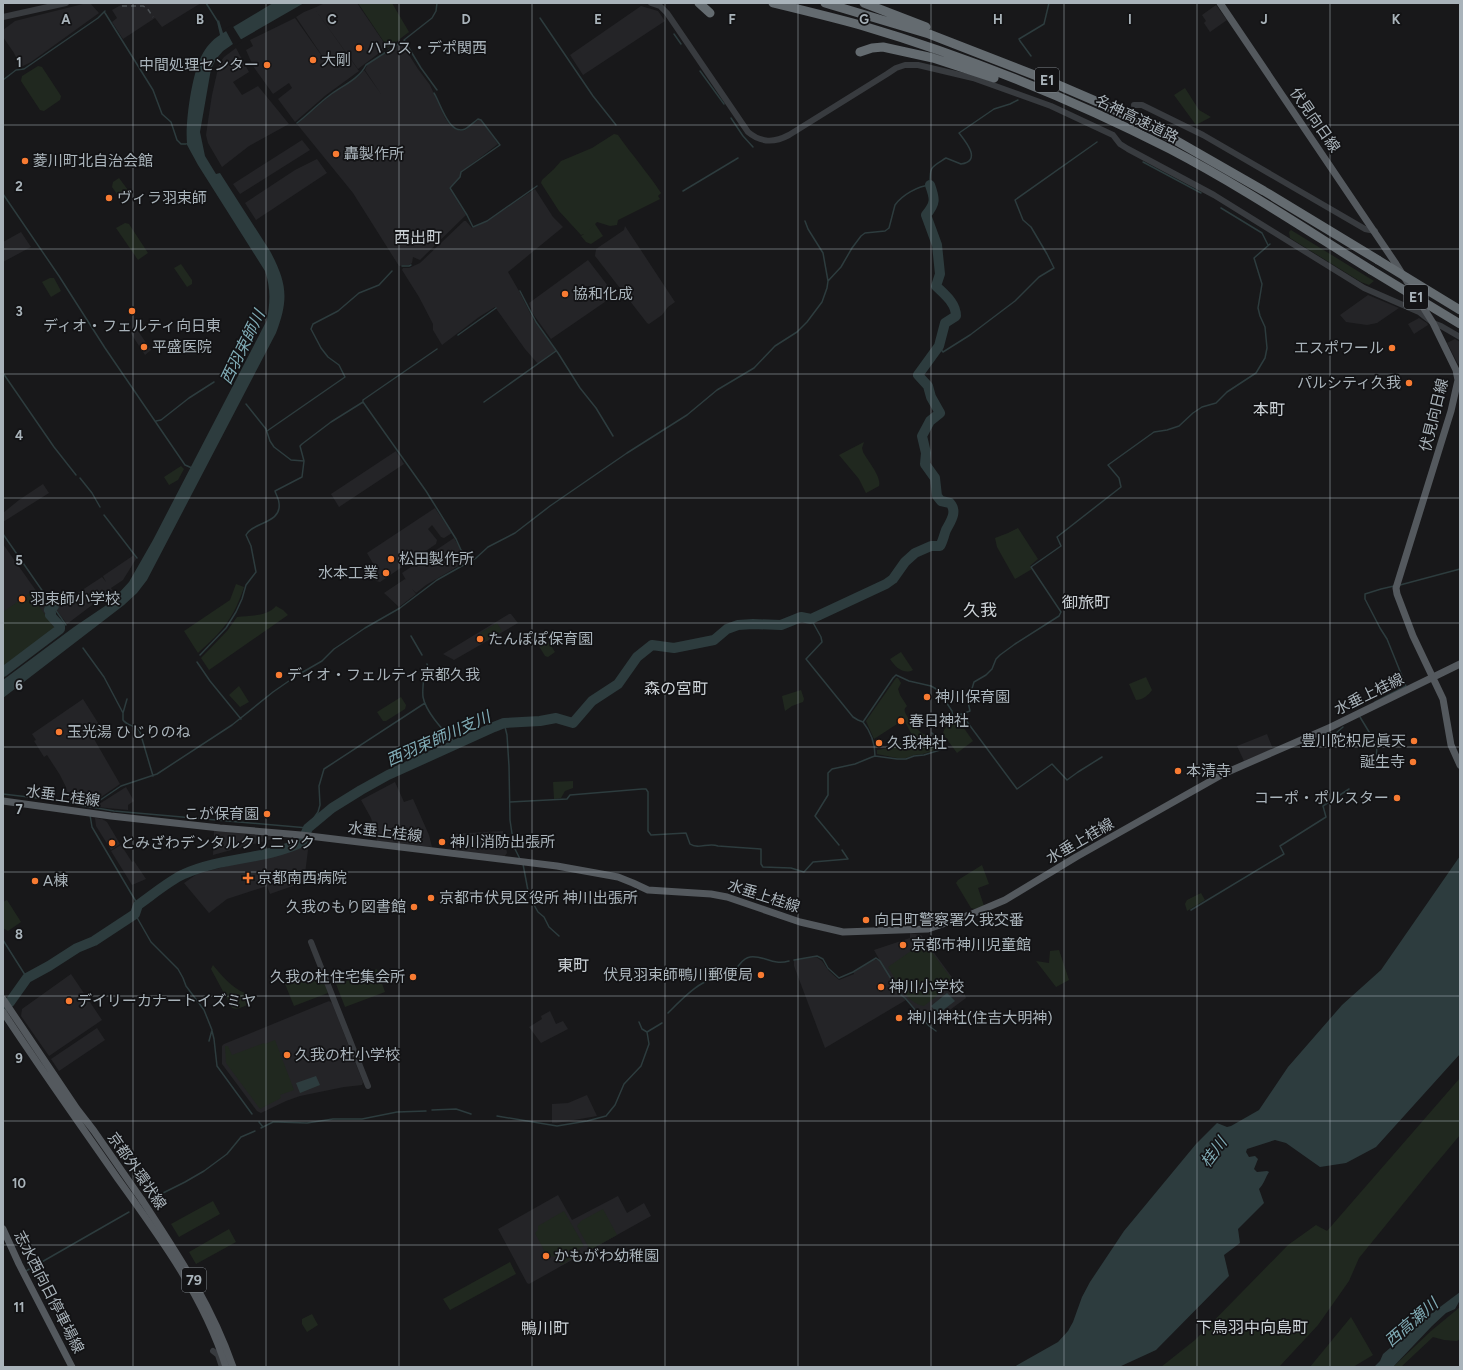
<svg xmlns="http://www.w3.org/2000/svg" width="1463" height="1370" viewBox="0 0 1463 1370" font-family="Figtree,'Noto Sans JP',sans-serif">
<rect width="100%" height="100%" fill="#18181a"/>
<path fill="#242427" d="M87 3H90L99 13 31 62 21 67 14 53 3 37V30L15 21Z
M148 3H201L162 27 155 18 123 39 112 22 117 18 112 10 121 5Z
M325 3H357L387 47 358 69 314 8Z
M1216 5 1227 20 1210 32 1204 23 1206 21 1202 15Z
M641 6 658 11 665 21 583 75 570 55Z
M314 8 359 71 326 95 295 122 278 99 292 88 289 83 273 94 253 66 246 50 253 46 250 40 295 18 329 66 296 17 304 12Z
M400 43 402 44 418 69 430 85 445 118 450 125 460 131 465 130 478 120H481L498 144 461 172 460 177 449 188 466 215 420 260 413 257 412 263 409 265 399 266 353 193 297 124 329 96 355 78 364 70 381 94 365 70 367 65Z
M236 48 249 72 233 82 242 95 258 86 289 124 249 146 222 167 208 143 206 135 208 121 212 95 219 64 224 57Z
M302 140 310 150 240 194 233 184Z
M317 159 327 173 256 220 245 203 295 170Z
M535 189 553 217 563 227 508 272 519 291 533 319 556 351 538 364 525 349 495 307 479 317 442 345 433 330V324L419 297 402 270 403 268H409L420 263 464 221H466L472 228 475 227 487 221Z
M625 226 675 302 668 307 662 315 649 324 647 323 595 256 596 249 624 230Z
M21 232 31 247 3 262V242Z
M588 260 615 295 551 339 533 314 529 303Z
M1368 295 1399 308 1377 323 1367 325 1346 322 1340 315Z
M1419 318 1427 323 1428 325 1414 334 1408 324Z
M136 328 151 350 145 355 130 332Z
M1455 339 1460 342V363L1458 364 1447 343Z
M396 451 404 464 339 507 331 494Z
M43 484 49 493 3 522V513L19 500Z
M435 508 452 533 444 538 441 537 432 525 428 529 437 540 436 544 380 582 376 581 374 578 376 576 373 566 374 565 367 553Z
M454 538 461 550 469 560 426 585 416 593 412 589 416 594 399 607 384 593 405 579 406 580 402 573Z
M3 544 61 626V629L3 670Z
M134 555 136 559 123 580 111 588 112 590 67 624 55 608 102 577 106 582 103 576Z
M509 614H511L518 623 454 660 443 654Z
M83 699 100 726 90 732 120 784 91 804 69 801 66 787 60 775 47 755 44 757 34 741 36 740 32 734Z
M1267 734 1273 749 1244 761 1237 746Z
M395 782 404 802 413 799 429 835 432 847 377 841 371 818 361 800Z
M126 787 134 801 128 805V810L97 807 96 806Z
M95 818 102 819 107 822 120 844 111 850 96 826Z
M214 831 272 836V839L213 855Z
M503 831 507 853 504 857 453 850 451 834Z
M121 845 132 862 134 861 146 879 132 885 111 851Z
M305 845 308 850 304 882 270 894 267 886 227 899 209 913 184 883 197 874Z
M910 933 921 935 965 995 966 998 931 1024 906 1000 825 1048 794 966V960L816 957 822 961 829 971 839 980 854 974V972L874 960 879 959 874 950 910 938Z
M71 974 102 1020 49 1056 21 1016 22 1009Z
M329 1001 332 1003 363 1082 362 1085 344 1087 300 1096 286 1101 261 1113 257 1111 222 1064V1046L224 1044Z
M550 1011 556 1024 563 1021 568 1029 541 1043 529 1027 542 1019 541 1016Z
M97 1028 105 1040 59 1071 51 1059Z
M587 1095 597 1116 557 1123H552V1104L568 1103Z
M558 1195 572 1220 618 1196 627 1213 644 1203 651 1216 529 1284 527 1283 498 1229Z"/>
<path fill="#20281f" d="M358 3H392L409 32 388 48Z
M38 66 42 67 61 96 60 100 44 111 40 110 21 81 22 76Z
M1185 88 1199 110 1211 117 1196 125 1174 95Z
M614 134 618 135C632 155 648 173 661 193L658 196 660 199 618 220 617 225 610 226 597 222 589 230 595 224 603 236 591 244 586 242 581 236 584 234 581 235 559 211 541 183 542 180 554 169 561 161 592 148Z
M119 178 128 190 119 197 112 187 113 182Z
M125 223 129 224 148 253 138 260 116 228Z
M1291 230 1374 281 1369 285 1361 282 1290 238 1289 232Z
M181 264 192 280V284L187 287 174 268Z
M50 278H54L61 291 51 297 42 282Z
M864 442 862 448 863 452C867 460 882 477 879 486L866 493 859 479 839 455Z
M181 466 184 469 178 480 169 485 164 477Z
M1018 528 1038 559 1030 566 1032 569 1015 579 997 547 995 538 1008 533Z
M236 584 244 587C233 620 223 630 198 653L184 631 230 600Z
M30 593 55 629 3 666V612Z
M276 606 283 610 288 615 209 670 201 658 227 631 237 617C250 615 267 617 276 606Z
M497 623 502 631 485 641 480 633Z
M544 635 555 652 548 657 545 656 537 643 538 639Z
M901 652 913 670C904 675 895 667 890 659Z
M1146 677 1152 690C1149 695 1142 700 1136 700L1129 684Z
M896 678H898L901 683 898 689 900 695 907 706C905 708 904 709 905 712 907 718 918 732 924 734 929 736 931 736 935 740 937 743 937 746 938 749L923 754 914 755 906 758H897L877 754V750C890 748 904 745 911 733L905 722 901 719 896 723 897 724 874 739 866 721Z
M239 686 249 702 240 707 229 695Z
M801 690 804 699 803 702 792 706 785 711 782 696Z
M401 697 406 705 405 709 386 721H383L377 712Z
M957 723 961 724 973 741 957 753 943 734C944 726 950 725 957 723Z
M573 781V788L565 791 561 798 554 799 553 782Z
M982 865 989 884 978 888 984 906 975 909 971 908 956 883 958 880Z
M1201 893 1205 900 1187 911 1185 904 1187 900Z
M7 900 21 922 8 931 3 928V902Z
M921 944 928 947 954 982 924 1006C906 1003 897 981 888 967Z
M1059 950 1069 980 1056 987 1036 961 1049 963 1050 951Z
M213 965C221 975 233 989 245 993L250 1004 237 1009 232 1008 211 969Z
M377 969 385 992 345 1007 336 984Z
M319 972H321L328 993 294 1006 285 984Z
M275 1040 294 1090 280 1095 281 1098 260 1109 226 1063 225 1046H228L232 1055 264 1043 265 1044Z
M1460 1078V1135L1429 1172 1359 1258 1349 1281 1318 1325 1279 1367H1161L1195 1340 1288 1245 1316 1225 1327 1231Z
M213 1201 220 1214 179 1237 171 1224Z
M603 1209 617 1235 590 1250 577 1226 581 1221Z
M564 1211 584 1246 578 1249 581 1253 561 1265 556 1257 553 1256 548 1258 535 1233 538 1230V1226Z
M229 1229 236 1242 196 1264 189 1252Z
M510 1262 516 1274 450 1310 443 1299Z
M1460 1307V1339L1457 1341 1444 1340 1433 1337 1401 1367H1393L1431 1331Z
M312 1314 318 1325 307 1332 302 1324V1319Z
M1351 1317 1373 1355 1353 1367H1310Z"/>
<path fill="#2d3c3e" d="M273 3H304L233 44 223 51 216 59 211 69 200 132 205 156 216 174 220 173 270 251C287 283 289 299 276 333L147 580 137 593 124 605 3 698V680L74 627 108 604 118 594 129 582 153 540 267 320C270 303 271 288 265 271L198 165 186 143H187C185 123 192 73 202 55 206 47 212 40 220 35L217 22 219 20 223 33Z
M1460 856V1054L1376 1147 1346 1163 1320 1167 1286 1143 1275 1140 1247 1149 1246 1152 1249 1157 1255 1156 1258 1159 1254 1169 1257 1172 1267 1171 1269 1172C1265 1178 1264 1184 1259 1189L1264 1203 1238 1229 1240 1243 1224 1255 1229 1276 1156 1350 1119 1367H1014L1058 1342 1068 1331 1073 1322 1082 1297 1090 1282 1124 1231 1196 1144 1217 1123 1227 1127 1231 1126 1259 1110 1288 1067 1342 1005 1381 970Z
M947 993 955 1001 938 1014 931 1006Z
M316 1076 320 1085 300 1093 296 1083Z
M1460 1292V1300L1455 1309 1446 1313 1432 1326 1393 1367H1374L1380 1361 1383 1354 1424 1319Z"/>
<path fill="#18181a" d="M232 25 242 41 234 46 225 29Z"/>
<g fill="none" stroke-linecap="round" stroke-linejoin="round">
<path stroke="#2d3c3e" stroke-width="1.5" d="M206 3 218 22
M437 3 436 11 432 18 404 40 421 68 437 90
M105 13 153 90 162 114 171 122 177 140 181 144H186
M540 18 593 96 616 125
M674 34 681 44
M1031 56 1020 41 1019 39 1044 24 1049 3
M700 71 724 104
M3 80 16 70 24 69 98 18 105 11
M434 93C440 102 449 136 465 129 469 127 474 122 478 119L481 120 500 145 461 172 460 177 450 188 467 215 473 227 487 221 537 186
M731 118 743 136 753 147
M297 123C309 114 319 103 330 95 342 86 359 79 366 65L400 43
M1143 162 1201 193
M683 191 738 158
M3 194 59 276 105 348 185 465 192 468
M1221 208 1262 233 1268 245
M805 221 808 229 823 253 828 281
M402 266H409L411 265
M520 291 536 322 558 353 580 388 596 408 613 436
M458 335 496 308
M939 347 943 352 970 335 1015 301 1039 277 1054 268 1047 254 1031 227 1023 220 1015 200 1097 142
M3 373 54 447 76 475
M363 402 426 491 456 539 461 550 471 561
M484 402 556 351
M246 404 266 429 270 441 274 447 291 460 304 461 300 446 302 444 331 422 363 402V400L437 349
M156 421 161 420 189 398 214 382
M267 431 345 377 339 365 328 357 321 348 311 329 313 324 338 311 359 293 379 285 392 271
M80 478 92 493 100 507
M104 515 137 558
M3 534 66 625
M1400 585 1460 569
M811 619 821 637 822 642 806 659 853 717 858 720 863 722C871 732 875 743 875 756L872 757 855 764 832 769 828 773V795L815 816 839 845
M411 636 422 655
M83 648 104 677 123 713V720C127 726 136 725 140 732L153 776
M200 655 226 628 236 612 242 599 246 585 256 572 251 546 246 535C252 522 282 524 279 503 279 499 276 495 275 491L302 477 304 461
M197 662 210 681 241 719
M427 664 428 667 425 668C424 678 422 688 423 697 426 713 445 732 456 744
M1375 702 1406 686 1387 639 1380 628 1365 599V594L1381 589 1394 586
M123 713 127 699
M962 715 1017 789 1052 764 1067 780 1078 772 1102 757
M1360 717 1377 745 1376 764
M863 722 893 678 896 675 909 681 931 686 938 690 952 711 953 717 970 711 968 702 974 682 986 675 992 669 996 659 1000 655 1015 644 1059 616 1061 612 1031 567 1061 546 1057 537 1121 487 1119 478 1108 465 1154 432 1167 430 1179 426 1193 413 1202 407 1216 403 1227 392 1256 373 1265 358 1267 348 1265 327 1260 316 1258 308 1262 284 1254 258 1270 244
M504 723 507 735 509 766 510 820 514 847 520 859
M1306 742 1329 733H1336L1343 727
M875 756 897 759H906L914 756 924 755 940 750 939 740 932 733
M3 794 54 800 90 807 121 786 157 774 232 725 273 692 296 676 322 661 334 649 343 643 365 628 400 608 437 580 476 558 488 547 515 533 550 506 627 453 687 415 717 390 754 368 775 346 797 332 807 322 822 302 827 288 828 281 841 267 852 248 861 236 865 233 885 231 889 228 895 205C902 195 918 186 930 185 930 166 930 168 946 158L961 164C982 161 966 142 959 133L994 109 1010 104 1018 100
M510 802 567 799 570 795 642 789H646L648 792V831L651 835 686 833 690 844C699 850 708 842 718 846L761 849V864L763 867 791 868 804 872 813 862 848 859 842 850
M91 807 114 811 308 828
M90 815 92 827 138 905
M311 826V822L318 812 320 805 319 786 324 769 425 703
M523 864 529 896 538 912 544 917 549 927 559 936
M1191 910 1284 854 1280 846 1326 817 1323 806 1349 789
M135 914 151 942 178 969 183 978 186 986 204 1010 212 1030 209 1041
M3 940 27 978
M794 960 817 956 823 959 828 968 839 978 853 972 876 958 880 961 901 995 905 998 929 1026 936 1031
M668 1013C677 1004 693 987 705 982 715 978 724 976 734 970 740 966 742 958 750 957 765 955 772 966 789 961
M639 1022 642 1029 647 1032
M212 1031 214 1039 217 1066 252 1114
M432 1110 456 1109 471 1114
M497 1116 557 1126 587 1121 606 1116 615 1105 624 1084 641 1066 649 1044 647 1032 662 1023
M259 1122 263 1127
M261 1128 273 1122H278L307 1123 333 1119H362L397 1112 426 1111
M153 1198 185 1182 204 1171 227 1154 241 1137 255 1131
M26 1271 129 1212"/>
<path stroke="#2d3c3e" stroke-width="10" d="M3 672 60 629V626L50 615 51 613 49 610 54 606
M3 1008 10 1002 27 978 49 966 77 948 94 941 135 914 138 905C151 896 170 880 184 874 221 857 265 860 302 842L308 828 332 808 361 790 388 775 494 727 504 723 540 721 556 718 573 723 592 701 618 684 637 657 652 645 674 648 714 640 727 629 738 625 753 624 781 625 801 617 811 619 886 584 893 579 905 562 915 553 931 546H940C943 541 944 535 946 530 950 522 958 512 950 503L941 501 937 496 935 478 925 464 926 453 922 436 930 421 940 413 931 397 928 386 918 375 939 346 945 323 956 316C956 303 945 295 936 286L940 274 937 245 926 215C936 203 935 199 930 185"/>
<path stroke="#383b3f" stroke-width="6" d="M651 3 660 6 667 13 748 132C761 143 774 143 789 135L887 74 896 68 905 65H918L973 78 1051 106 1113 135 1120 144 1128 149 1214 195 1364 288 1419 312 1433 323 1441 326 1460 337
M3 17 66 3
M1134 105H1142L1203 135 1365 229 1375 231
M311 942 368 1086
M213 1351 218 1355 222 1367"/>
<path stroke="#54595e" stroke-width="7" d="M1220 3 1396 264 1433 323 1456 370 1458 380 1451 411 1396 588 1397 594 1413 636 1443 699 1451 745 1460 765
M3 801 111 816 220 828 301 835 557 866 618 877 633 883 648 890 711 894 727 897 800 922 843 932 928 929 972 914 1005 900 1076 857 1223 774 1331 727 1460 664
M3 999 77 1109 94 1131 142 1200
M3 1012C40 1068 79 1123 118 1179 160 1237 204 1297 226 1367
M3 1229 19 1264 72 1367"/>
<path stroke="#646b70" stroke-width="9" d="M699 3 710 13
M773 3C802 10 831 17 860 25 965 56 1072 99 1170 149 1239 185 1305 229 1371 270
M825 3 929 34 1042 78 1100 103 1175 140 1264 191 1378 260
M864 3 926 27
M860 52 872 48 883 47 933 58 994 78"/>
<path stroke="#4b5054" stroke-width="1.5" stroke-dasharray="5 4" stroke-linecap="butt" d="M122 6H143L147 8 153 17"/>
<path stroke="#54595e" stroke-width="7" d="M142 1200C178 1255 211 1304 233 1367"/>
<path stroke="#646b70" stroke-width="9" d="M1378 260 1460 310
M1371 270 1460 324"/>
</g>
<path fill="none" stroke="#a9b3ba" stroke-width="1" stroke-opacity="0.55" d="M133 3V1367M266 3V1367M399 3V1367M532 3V1367M665 3V1367M798 3V1367M931 3V1367M1064 3V1367M1197 3V1367M1330 3V1367M3 125H1460M3 249H1460M3 374H1460M3 498H1460M3 623H1460M3 747H1460M3 872H1460M3 996H1460M3 1121H1460M3 1245H1460"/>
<g fill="#f87b32" stroke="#131315" stroke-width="1.5">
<circle cx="359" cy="48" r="4"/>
<circle cx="313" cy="60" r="4"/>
<circle cx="267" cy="65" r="4"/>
<circle cx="336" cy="154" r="4"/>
<circle cx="25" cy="161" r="4"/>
<circle cx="109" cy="198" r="4"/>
<circle cx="565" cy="294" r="4"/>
<circle cx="132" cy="311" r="4"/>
<circle cx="144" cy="347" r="4"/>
<circle cx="1392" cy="348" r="4"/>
<circle cx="1409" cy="383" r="4"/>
<circle cx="391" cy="559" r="4"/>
<circle cx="386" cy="573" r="4"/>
<circle cx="22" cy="599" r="4"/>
<circle cx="480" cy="639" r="4"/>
<circle cx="279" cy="675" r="4"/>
<circle cx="927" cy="697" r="4"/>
<circle cx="901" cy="721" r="4"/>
<circle cx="59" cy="732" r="4"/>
<circle cx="1414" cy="741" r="4"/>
<circle cx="879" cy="743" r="4"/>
<circle cx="1413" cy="762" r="4"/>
<circle cx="1178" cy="771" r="4"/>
<circle cx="1397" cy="798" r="4"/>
<circle cx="267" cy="814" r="4"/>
<circle cx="442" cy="842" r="4"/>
<circle cx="112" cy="843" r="4"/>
<path d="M246 872h4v4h4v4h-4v4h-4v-4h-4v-4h4z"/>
<circle cx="35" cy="881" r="4"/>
<circle cx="431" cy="898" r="4"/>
<circle cx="414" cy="907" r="4"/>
<circle cx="866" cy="920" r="4"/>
<circle cx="903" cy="945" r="4"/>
<circle cx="761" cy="975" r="4"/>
<circle cx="413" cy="977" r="4"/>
<circle cx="881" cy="987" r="4"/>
<circle cx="69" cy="1001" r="4"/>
<circle cx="899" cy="1018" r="4"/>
<circle cx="287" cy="1055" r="4"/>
<circle cx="546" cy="1256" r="4"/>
</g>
<g text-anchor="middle" stroke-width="3.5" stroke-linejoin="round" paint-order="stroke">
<g fill="#131315" stroke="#7c8388" stroke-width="1">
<rect x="1035" y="68" width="24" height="24" rx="3"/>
<rect x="1404" y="285" width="24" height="24" rx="3"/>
<rect x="182" y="1268" width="24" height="24" rx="3"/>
</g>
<g font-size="14" font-weight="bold" fill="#a9b3ba">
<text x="1047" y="85">E1</text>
<text x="1416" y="302">E1</text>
<text x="194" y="1285">79</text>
</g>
<g font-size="15" fill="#a9b3ba" stroke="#131315" text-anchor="start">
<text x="367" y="53">ハウス・デポ関西</text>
<text x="321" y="65">大剛</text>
<text x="259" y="70" text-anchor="end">中間処理センター</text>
<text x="344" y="159">轟製作所</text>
<text x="33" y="166">菱川町北自治会館</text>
<text x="117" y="203">ヴィラ羽束師</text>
<text x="573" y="299">協和化成</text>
<text x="132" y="331" text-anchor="middle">ディオ・フェルティ向日東</text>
<text x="152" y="352">平盛医院</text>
<text x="1384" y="353" text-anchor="end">エスポワール</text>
<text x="1401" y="388" text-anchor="end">パルシティ久我</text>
<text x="399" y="564">松田製作所</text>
<text x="378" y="578" text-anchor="end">水本工業</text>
<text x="30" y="604">羽束師小学校</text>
<text x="488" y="644">たんぽぽ保育園</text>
<text x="287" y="680">ディオ・フェルティ京都久我</text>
<text x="935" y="702">神川保育園</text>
<text x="909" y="726">春日神社</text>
<text x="67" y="737">玉光湯 ひじりのね</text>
<text x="1406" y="746" text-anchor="end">豊川陀枳尼眞天</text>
<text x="887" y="748">久我神社</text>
<text x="1405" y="767" text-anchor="end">誕生寺</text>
<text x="1186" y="776">本清寺</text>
<text x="1389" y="803" text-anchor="end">コーポ・ポルスター</text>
<text x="259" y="819" text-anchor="end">こが保育園</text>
<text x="450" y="847">神川消防出張所</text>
<text x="120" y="848">とみざわデンタルクリニック</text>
<text x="257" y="883">京都南西病院</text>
<text x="43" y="886">A棟</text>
<text x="439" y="903">京都市伏見区役所 神川出張所</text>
<text x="406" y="912" text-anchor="end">久我のもり図書館</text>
<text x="874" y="925">向日町警察署久我交番</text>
<text x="911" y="950">京都市神川児童館</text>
<text x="753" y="980" text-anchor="end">伏見羽束師鴨川郵便局</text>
<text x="405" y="982" text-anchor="end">久我の杜住宅集会所</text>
<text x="889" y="992">神川小学校</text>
<text x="77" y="1006">デイリーカナートイズミヤ</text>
<text x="907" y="1023">神川神社(住吉大明神)</text>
<text x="295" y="1060">久我の杜小学校</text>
<text x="554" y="1261">かもがわ幼稚園</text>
</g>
<g font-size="15" fill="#a9b3ba" stroke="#131315">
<text transform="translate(1137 119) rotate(26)" y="5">名神高速道路</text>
<text transform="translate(1315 120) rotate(55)" y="5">伏見向日線</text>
<text transform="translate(1434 415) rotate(-76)" y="5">伏見向日線</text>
<text transform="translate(1369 694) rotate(-26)" y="5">水垂上桂線</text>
<text transform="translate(63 796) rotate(8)" y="5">水垂上桂線</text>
<text transform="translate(385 832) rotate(7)" y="5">水垂上桂線</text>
<text transform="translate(1080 841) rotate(-30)" y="5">水垂上桂線</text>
<text transform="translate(764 896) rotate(18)" y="5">水垂上桂線</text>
<text transform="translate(137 1171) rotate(55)" y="5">京都外環状線</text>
<text transform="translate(49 1292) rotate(63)" y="5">志水西向日停車場線</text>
</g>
<g font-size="16" fill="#cbd1d6" stroke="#131315">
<text x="418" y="243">西出町</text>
<text x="1269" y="415">本町</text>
<text x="1086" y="608">御旅町</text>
<text x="676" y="694">森の宮町</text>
<text x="573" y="971">東町</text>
<text x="1252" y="1333">下鳥羽中向島町</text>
<text x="545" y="1334">鴨川町</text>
</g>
<g font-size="16" font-style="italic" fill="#80acb6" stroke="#131315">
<text transform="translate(242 347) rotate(-64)" y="6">西羽束師川</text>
<text transform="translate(438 738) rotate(-24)" y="6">西羽束師川支川</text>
<text transform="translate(1213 1152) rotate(-53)" y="6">桂川</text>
<text transform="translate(1411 1322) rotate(-41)" y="6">西高瀬川</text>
</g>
<g font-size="17" fill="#cbd1d6" stroke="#131315">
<text x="980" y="616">久我</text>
</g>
</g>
<g font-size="13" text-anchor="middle" font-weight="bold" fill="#a9b3ba" stroke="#131315" stroke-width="3.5" stroke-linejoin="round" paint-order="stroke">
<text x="66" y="24">A</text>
<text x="200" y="24">B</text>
<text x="332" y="24">C</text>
<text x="466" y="24">D</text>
<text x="598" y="24">E</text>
<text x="732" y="24">F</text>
<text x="864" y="24">G</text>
<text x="998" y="24">H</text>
<text x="1130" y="24">I</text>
<text x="1264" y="24">J</text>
<text x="1396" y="24">K</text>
<text x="19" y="67">1</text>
<text x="19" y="191">2</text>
<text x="19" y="316">3</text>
<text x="19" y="440">4</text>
<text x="19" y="565">5</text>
<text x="19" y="690">6</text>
<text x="19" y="814">7</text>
<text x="19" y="939">8</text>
<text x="19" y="1063">9</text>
<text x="19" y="1188">10</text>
<text x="19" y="1312">11</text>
</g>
<rect width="1463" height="1370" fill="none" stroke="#a9b3ba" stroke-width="8"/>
</svg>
